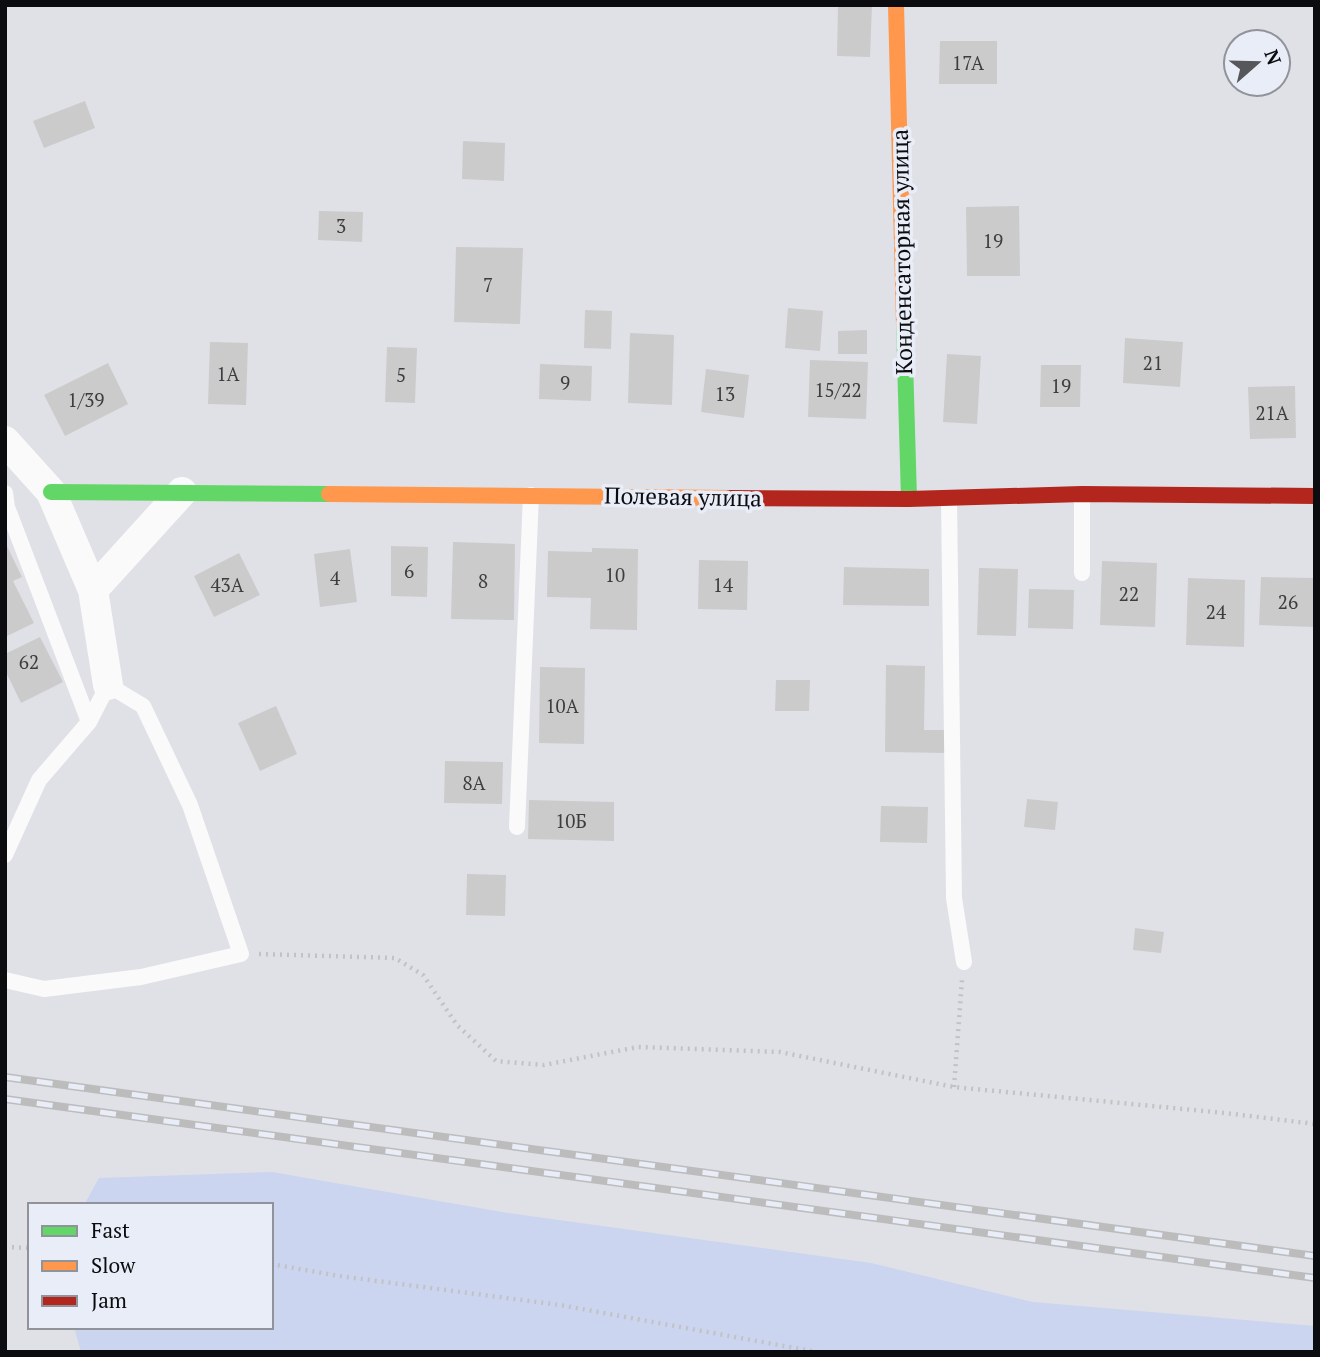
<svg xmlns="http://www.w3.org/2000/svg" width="1320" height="1357" viewBox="0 0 1320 1357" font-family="'PT Serif',serif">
<rect width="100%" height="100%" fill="#e0e1e6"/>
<path fill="#cbd5f0" d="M272 1172 508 1213 871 1263 1033 1302 1315 1326V1352H81L74 1327H271V1205H84L99 1178Z"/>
<path fill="#cccbcb" d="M838 5H872L870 57 837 56Z
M940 41H997V84H939Z
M85 101 95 128 44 148 33 121Z
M463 141 505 143 504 181 462 179Z
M1019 206 1020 276H967L966 207Z
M319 211 363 212 362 242 318 240Z
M456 247 523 248 520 324 454 322Z
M788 308 823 311 820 351 785 348Z
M585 310 612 311 611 349 584 348Z
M867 330V354H838V331Z
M630 333 674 335 672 405 628 403Z
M1125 338 1183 342 1180 387 1123 383Z
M210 342 248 343 246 405 208 404Z
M387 347 417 348 415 403 385 402Z
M947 354 981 356 977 424 943 422Z
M810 360 868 362 866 419 808 417Z
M108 363 128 404 65 436 44 395Z
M540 364 592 366 591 401 539 399Z
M1041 365H1081L1080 407H1040Z
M706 369 749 375 744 418 701 412Z
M1295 386 1296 438 1250 439 1248 387Z
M5 542 22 577 13 581 34 623 5 637Z
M453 542 515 544 514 620 451 619Z
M391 546 428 547 427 597 391 596Z
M592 548 638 549 637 630 590 629 591 598 547 597 548 551 592 552Z
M350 549 357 602 320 607 314 554Z
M239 553 260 595 214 617 194 576Z
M699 560 748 561 747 610 698 609Z
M1102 561 1157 563 1155 627 1100 625Z
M844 567 929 569V606L843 605Z
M979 568 1018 569 1016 636 977 635Z
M1261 577 1315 578V627L1259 625Z
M1188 578 1245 580 1244 647 1186 645Z
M1029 589 1074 590 1073 629 1028 628Z
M40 637 63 682 21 703 5 670V654Z
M886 665 925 666 924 730H947V753L885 752Z
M540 667 585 668 584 744 539 743Z
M776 680H810L809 711H775Z
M276 706 297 754 260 771 238 723Z
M445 761 503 762 502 804 444 803Z
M1027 799 1058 802 1055 830 1024 827Z
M529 800 614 802V841L528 839Z
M881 806 928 807 927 843 880 842Z
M467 874 506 875 505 916 466 915Z
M1135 928 1164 932 1161 953 1133 950Z"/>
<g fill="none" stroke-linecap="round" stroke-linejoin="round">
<path stroke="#c1c2c4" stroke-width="4.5" stroke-dasharray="2 5" stroke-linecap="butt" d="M259 954 395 958 423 975 457 1025 496 1061 544 1065 638 1047 780 1052 954 1087 1225 1113 1315 1124
M954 1087 962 980
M5 1247 30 1248
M271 1264 339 1276 560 1305 817 1352"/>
<path stroke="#fafafb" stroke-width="16" d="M5 493 7 507 89 722
M949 498 954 898 964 962
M1082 573V494
M517 827 531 495
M5 855 39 780 89 722 108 685 143 706 190 805 241 954 141 977 44 989 5 980"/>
<path stroke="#fafafb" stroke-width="30" d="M5 441 51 492 93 590 108 685
M93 590 182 492"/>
<path stroke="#63d668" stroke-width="16" d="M904 325 909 499
M51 492 329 494"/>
<path stroke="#ff974d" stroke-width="16" d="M896 5 904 325
M329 494 730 498"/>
<path stroke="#b3261e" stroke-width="16" d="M730 498 909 499 1082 494 1315 496"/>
<g stroke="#bcbcbd" stroke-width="8">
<path id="rail" d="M5 1077 1315 1256
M5 1099 1315 1278"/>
</g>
<use href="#rail" stroke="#e9edf7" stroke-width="5" stroke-dasharray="16" stroke-linecap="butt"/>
</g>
<g text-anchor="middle" stroke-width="7" stroke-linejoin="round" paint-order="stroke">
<g font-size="19" fill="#3c3d3f">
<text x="968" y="70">17А</text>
<text x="341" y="233">3</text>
<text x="993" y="248">19</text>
<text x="488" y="292">7</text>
<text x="1153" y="370">21</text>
<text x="228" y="381">1А</text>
<text x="401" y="382">5</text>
<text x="565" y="390">9</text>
<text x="1061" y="393">19</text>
<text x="838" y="397">15/22</text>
<text x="725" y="401">13</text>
<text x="86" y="407">1/39</text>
<text x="1272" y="420">21А</text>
<text x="409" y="578">6</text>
<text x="615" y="582">10</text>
<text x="335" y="585">4</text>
<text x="483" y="588">8</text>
<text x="227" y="592">43А</text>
<text x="723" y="592">14</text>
<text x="1129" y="601">22</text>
<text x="1288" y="609">26</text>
<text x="1216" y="619">24</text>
<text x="29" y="669">62</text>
<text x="562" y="713">10А</text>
<text x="474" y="790">8А</text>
<text x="571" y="828">10Б</text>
</g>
<g font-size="23" fill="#0b0c0f" stroke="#e9edf7">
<text transform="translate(902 252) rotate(-91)" y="8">Конденсаторная улица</text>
<text transform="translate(683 497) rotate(1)" y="8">Полевая улица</text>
</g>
</g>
<rect width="1320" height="1357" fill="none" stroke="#0b0c0f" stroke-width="14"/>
<rect x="28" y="1203" width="245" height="126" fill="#e9edf7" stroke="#90939a" stroke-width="2"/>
<rect x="42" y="1226" width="35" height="10" fill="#63d668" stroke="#90939a" stroke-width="2"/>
<text x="91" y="1238" font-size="21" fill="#0b0c0f">Fast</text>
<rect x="42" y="1261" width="35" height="10" fill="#ff974d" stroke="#90939a" stroke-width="2"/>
<text x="91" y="1273" font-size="21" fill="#0b0c0f">Slow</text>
<rect x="42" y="1296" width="35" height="10" fill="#b3261e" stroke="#90939a" stroke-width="2"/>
<text x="91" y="1308" font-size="21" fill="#0b0c0f">Jam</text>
<g transform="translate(1257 63) rotate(70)"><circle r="33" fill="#e9edf7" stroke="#90939a" stroke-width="2"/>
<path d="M0-5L12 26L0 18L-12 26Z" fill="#56575a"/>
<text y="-10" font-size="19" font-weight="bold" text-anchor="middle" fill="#0b0c0f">N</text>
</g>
</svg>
